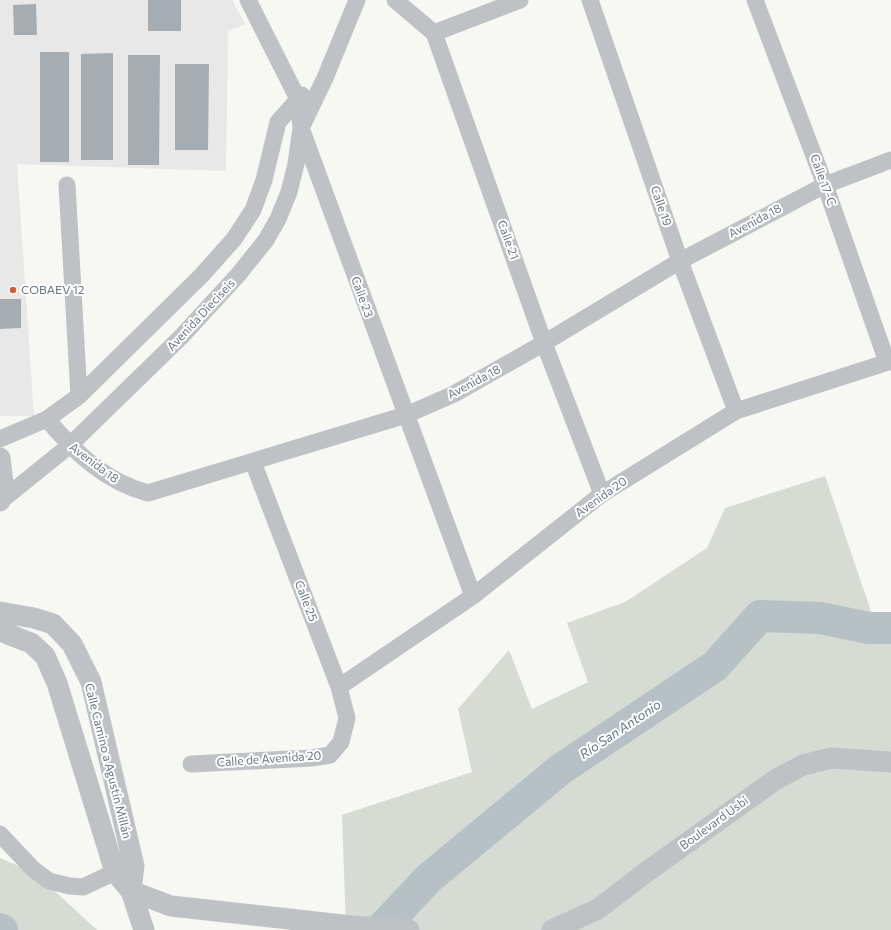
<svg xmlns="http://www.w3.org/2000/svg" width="891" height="930" viewBox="0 0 891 930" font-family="Commissioner,sans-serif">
<rect width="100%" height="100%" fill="#f7f7f4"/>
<path fill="#e7e8e7" d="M0 0H232L245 24 228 31 226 171 17 164 34 416H0Z"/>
<path fill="#d6dbd4" d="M825 476 875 623 891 619V930H346L342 815 472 772 458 709 509 650 532 709 588 682 567 623 625 602 707 548 725 508Z
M0 858 35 873 97 930H0Z"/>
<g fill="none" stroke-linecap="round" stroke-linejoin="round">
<path stroke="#b7c1c5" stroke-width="32" d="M0 929 2 930
M380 930 429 878 561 769 715 666 760 616 820 618 869 628H891"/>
</g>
<path fill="#a6adb2" d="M148 0H181V31H148Z
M36 4 37 35H14L13 5Z
M40 52H69V162H40Z
M113 53V160H81V54Z
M128 55H160L159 165H128Z
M175 64H209L208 150H175Z
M0 299H21V328L0 329Z"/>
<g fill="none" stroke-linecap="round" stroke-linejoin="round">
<path stroke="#bec2c5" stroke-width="17" d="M248 0 298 99 301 128 473 596
M395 0 434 33 544 343 602 494
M590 0 680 261 736 411
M755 0 825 185 887 362
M434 33 520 0
M67 185 79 396
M47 419C74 452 106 482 148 493L406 415 454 394 544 343 680 261 825 185 891 160
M0 439 47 419 79 396 201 276 234 239 253 210 264 180 278 122 302 95
M2 500 69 446 181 337 238 275 266 240 278 219 289 192 296 164 301 128 325 78 357 0
M339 687 473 596 602 494 736 411 891 361
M191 764 312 758 330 755 341 742 347 718 339 687 253 462
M0 834 33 869 49 881 70 886 83 887 115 872"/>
<path stroke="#bec2c5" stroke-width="21" d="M0 458 3 483 0 501
M0 612 34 618 53 624 72 644 91 682 134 866 131 891 144 930
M0 631 31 643 45 656 57 683 115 872 131 891 171 906 352 926 409 930
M552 930 598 909 645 873 775 780 803 765 831 758 891 762"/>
</g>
<circle fill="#d25d39" stroke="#fff" stroke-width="1.5" cx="13" cy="290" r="4"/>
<g text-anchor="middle" stroke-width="4" stroke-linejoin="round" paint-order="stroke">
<g font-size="12" fill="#697782" stroke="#fff">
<text transform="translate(823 180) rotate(70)" y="4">Calle 17-C</text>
<text transform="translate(661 206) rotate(71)" y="4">Calle 19</text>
<text transform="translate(755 221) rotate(-28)" y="4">Avenida 18</text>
<text transform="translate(508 240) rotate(70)" y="4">Calle 21</text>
<text transform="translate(362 297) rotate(70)" y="4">Calle 23</text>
<text transform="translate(201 315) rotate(-47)" y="4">Avenida Dieciseis</text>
<text transform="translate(474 382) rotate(-28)" y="4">Avenida 18</text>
<text transform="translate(94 463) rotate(37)" y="4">Avenida 18</text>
<text transform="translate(601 497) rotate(-35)" y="4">Avenida 20</text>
<text transform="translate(306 601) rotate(69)" y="4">Calle 25</text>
<text transform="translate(269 759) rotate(-4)" y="4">Calle de Avenida 20</text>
<text transform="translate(108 761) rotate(76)" y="4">Calle Camino a Agustín Millán</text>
<text transform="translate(714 823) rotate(-36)" y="4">Boulevard Usbi</text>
</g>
<g font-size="12" fill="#697782" stroke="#fff" text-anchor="start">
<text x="21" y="294">COBAEV 12</text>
</g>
<g font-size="13" font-style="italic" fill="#64777e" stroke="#fff">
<text transform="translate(620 729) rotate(-34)" y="5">Río San Antonio</text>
</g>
</g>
</svg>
